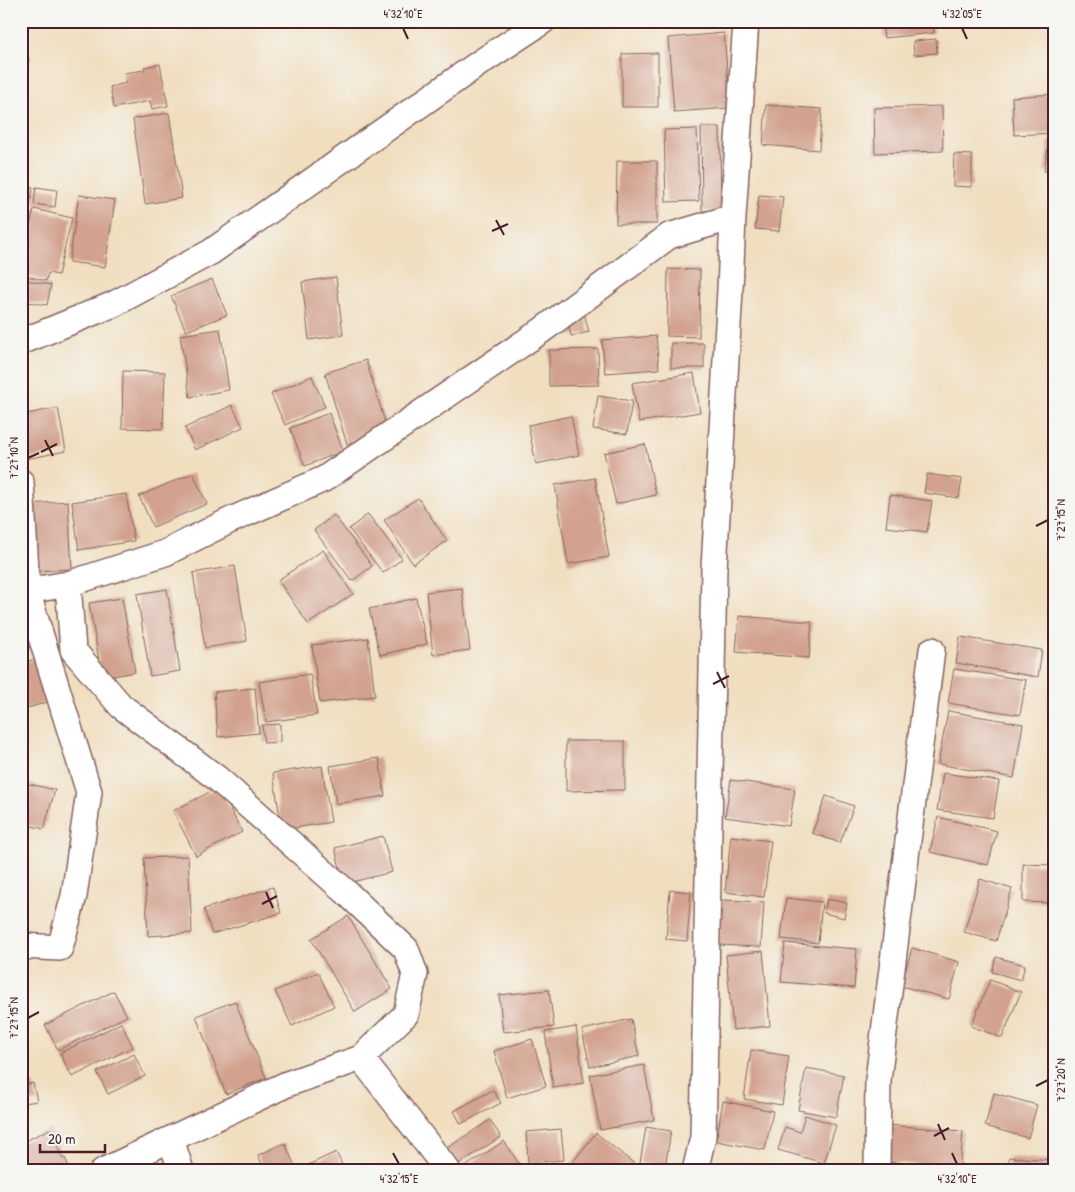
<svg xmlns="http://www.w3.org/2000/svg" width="1075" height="1192" viewBox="0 0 1075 1192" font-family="'Patrick Hand',sans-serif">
<rect width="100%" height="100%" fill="#f6f6f2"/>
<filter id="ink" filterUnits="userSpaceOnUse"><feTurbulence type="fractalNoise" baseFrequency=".02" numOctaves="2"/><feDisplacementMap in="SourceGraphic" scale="10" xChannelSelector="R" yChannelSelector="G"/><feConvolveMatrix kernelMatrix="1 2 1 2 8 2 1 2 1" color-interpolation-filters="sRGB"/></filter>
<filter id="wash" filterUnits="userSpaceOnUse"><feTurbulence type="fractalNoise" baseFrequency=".0096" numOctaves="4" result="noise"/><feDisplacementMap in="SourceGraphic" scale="20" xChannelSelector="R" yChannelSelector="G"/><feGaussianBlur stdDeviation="1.12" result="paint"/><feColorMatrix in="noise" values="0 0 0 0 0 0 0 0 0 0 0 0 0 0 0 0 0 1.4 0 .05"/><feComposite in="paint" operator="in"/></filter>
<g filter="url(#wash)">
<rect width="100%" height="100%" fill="#f0debf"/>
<g id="blocks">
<path fill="#d2a28f" d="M28 21H41V25Z
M782 21H818V24L782 23Z
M822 21H861V29L822 28Z
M882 21H933L934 33 884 38Z
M724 33 730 108 674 112 668 38Z
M936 39 937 53 914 55 913 41Z
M658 53V107H622V54Z
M21 56 29 58 22 96H21Z
M160 64 168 106 152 109 150 101 114 108 110 87 126 83 124 73 145 70 144 67Z
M1054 94V133L1014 135 1012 97Z
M766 105 822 109 819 150 763 145Z
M942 106 943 151 875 153 874 108Z
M169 113 182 198 145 204 133 119Z
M701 127H720L721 211H702Z
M697 129 699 201 666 202 664 130Z
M1049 141 1054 142V172L1044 171Z
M954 154 972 155V187L953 186Z
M617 161H657V224H616Z
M21 185 33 187 29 212 21 210Z
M36 187 57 190 55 207 34 204Z
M79 195 115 200 105 267 69 262Z
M759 195 783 197 779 231 755 229Z
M34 209 72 218 58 275 48 273 46 281 27 276 28 268 21 266V260Z
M668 269 700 270 699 337 667 336Z
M336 277 343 335 309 340 302 282Z
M21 279 51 285 47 305 21 301Z
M212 279 227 315 186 331 171 296Z
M584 313 589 332 571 336 567 317Z
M220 329 229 390 190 397 180 335Z
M656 336 659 369 605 373 602 340Z
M671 343H704V368H671Z
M598 349 599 385 549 386V350Z
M366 360 388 432 347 444 325 373Z
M123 371 165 372 163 429 122 428Z
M694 373 700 412 639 422 632 383Z
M312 376 325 407 285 425 271 394Z
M598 396 632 401 627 434 593 429Z
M232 405 243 427 195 450 185 428Z
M58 408 66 451 26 459 21 435V415Z
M329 413 343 451 305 466 290 428Z
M571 416 579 455 536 464 528 425Z
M645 444 656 495 616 504 604 453Z
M193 473 207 504 153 527 139 496Z
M927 474 962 479 959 498 924 493Z
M595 478 609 557 568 564 555 485Z
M126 494 134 541 79 550 72 502Z
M890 495 932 501 927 532 886 527Z
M418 498 447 541 413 564 384 520Z
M68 501 72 569 34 571 30 504Z
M368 514 402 559 383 573 349 529Z
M334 515 372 566 352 581 314 530Z
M323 550 353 594 308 624 278 580Z
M235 566 247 641 205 648 193 573Z
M462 588 470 650 433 655 426 592Z
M167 589 180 671 150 676 137 594Z
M122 598 135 672 102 678 89 603Z
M416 598 427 644 380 655 369 609Z
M21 613 31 647 21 650Z
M739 616 812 622 809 658 736 652Z
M960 637 1042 650 1038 677 956 663Z
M368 638 375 696 320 703 312 645Z
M36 659 48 702 21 710V663Z
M954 669 1026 680 1020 715 948 703Z
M310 674 317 715 266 722 259 682Z
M255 688 259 733 218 737 214 692Z
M948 711 1023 724 1014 778 938 764Z
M280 724V742L264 743 262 725Z
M566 741H625V790L566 791Z
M379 758 385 796 336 804 330 766Z
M322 766 331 822 282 830 273 773Z
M943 773 999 781 993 818 937 810Z
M731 780 795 789 789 826 725 817Z
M21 782 55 790 44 829 21 823Z
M219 787 242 832 196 856 173 811Z
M826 796 854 806 840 843 812 833Z
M938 817 997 831 988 865 930 852Z
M383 836 392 872 344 884 335 848Z
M731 836 771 841 764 897 725 892Z
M188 856 192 933 148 936 144 858Z
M1023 864 1054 865V903L1023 902Z
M980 879 1012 889 996 941 964 932Z
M273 887 281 913 212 934 204 909Z
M670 890 691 892 687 941 666 939Z
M786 898 822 902 818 943 781 939Z
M827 899 847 903 844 918 824 913Z
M722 900 764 902 761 947 719 945Z
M348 916 392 989 355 1012 311 939Z
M785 943 857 949 854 988 781 982Z
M912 948 959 962 949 999 901 986Z
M763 951 770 1026 733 1030 726 955Z
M996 957 1025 965 1021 980 992 972Z
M318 972 334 1006 292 1026 275 991Z
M990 980 1021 992 1002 1038 971 1026Z
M549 990 554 1027 503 1032 499 995Z
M114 991 127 1016 58 1050 45 1025Z
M235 1001 266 1078 226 1094 196 1016Z
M631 1019 639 1056 590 1067 582 1030Z
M121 1023 133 1047 72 1077 60 1053Z
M576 1027 584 1083 553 1088 545 1032Z
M532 1039 546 1086 507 1098 494 1051Z
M751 1050 789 1056 782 1105 744 1099Z
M134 1054 145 1076 108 1094 97 1072Z
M644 1065 654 1120 600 1130 590 1075Z
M806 1068 844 1075 836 1117 798 1110Z
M33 1083 37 1101 25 1103 21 1086Z
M493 1090 501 1103 461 1124 454 1111Z
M994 1093 1037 1105 1028 1138 985 1126Z
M723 1101 773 1111 765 1150 716 1141Z
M805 1115 836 1125 824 1163 778 1150 785 1127 800 1132Z
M490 1120 501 1137 449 1170 438 1154Z
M888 1125 963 1131 960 1168 885 1162Z
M646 1127 671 1131 665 1167 640 1163Z
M50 1129 63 1159 65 1158 70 1169 67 1171H21V1143Z
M561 1129 564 1160 528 1163 526 1132Z
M596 1133 643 1171H580L571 1164Z
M504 1141 524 1171H459Z
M285 1143 297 1171H265L258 1155Z
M336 1152 345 1171H309L306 1166Z
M1009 1157 1054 1160V1171H1008Z"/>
</g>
</g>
<g filter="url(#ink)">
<use href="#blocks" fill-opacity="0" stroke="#84625f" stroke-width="1"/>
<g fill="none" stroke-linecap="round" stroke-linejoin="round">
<g stroke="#84625f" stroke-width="28">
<path id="street" d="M21 342 114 304 211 252 478 64 543 21
M21 482 27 591 89 792 74 896 60 948 21 946
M68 584 73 650 121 706 218 779 345 891 406 949 415 974 406 1014 361 1058 287 1084 103 1171
M27 591 68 584 165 553 229 521 324 479 541 331 669 236 733 217
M361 1058 448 1171
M171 1139 181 1171
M695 1171 703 1137 714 568 730 290 733 217 746 21
M877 1171 878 1080 932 650"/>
</g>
<use href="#street" stroke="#fff" stroke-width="25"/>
</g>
</g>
<path fill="none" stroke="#4a1f2b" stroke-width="2" d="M403 28 408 39M962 28 967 39M496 220 504 235M492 231 508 224M45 440 53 456M41 452 57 444M28 458 39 453M1036 526 1048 520M717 672 725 688M713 684 729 676M266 892 273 908M262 904 277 896M28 1018 39 1012M1036 1086 1048 1080M938 1124 945 1140M934 1136 949 1128M393 1153 399 1164M952 1153 957 1164"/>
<rect width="1075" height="1192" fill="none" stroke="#f6f6f2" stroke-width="55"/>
<path d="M40 1144v8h65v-8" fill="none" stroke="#4a1f2b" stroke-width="2.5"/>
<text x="48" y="1144" font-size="15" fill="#4a1f2b" stroke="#f6f6f2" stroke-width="4" paint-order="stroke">20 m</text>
<rect x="28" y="28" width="1020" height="1136" fill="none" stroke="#4a1f2b" stroke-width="2"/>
<g font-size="12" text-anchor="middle" fill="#4a1f2b">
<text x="403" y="18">4°32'10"E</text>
<text x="962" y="18">4°32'05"E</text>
<text transform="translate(14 458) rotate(-90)" y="4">7°27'10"N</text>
<text transform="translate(1061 520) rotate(-90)" y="4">7°27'15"N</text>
<text transform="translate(14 1018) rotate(-90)" y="4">7°27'15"N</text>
<text transform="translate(1061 1080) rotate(-90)" y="4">7°27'20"N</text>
<text x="399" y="1183">4°32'15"E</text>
<text x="957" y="1183">4°32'10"E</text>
</g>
</svg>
